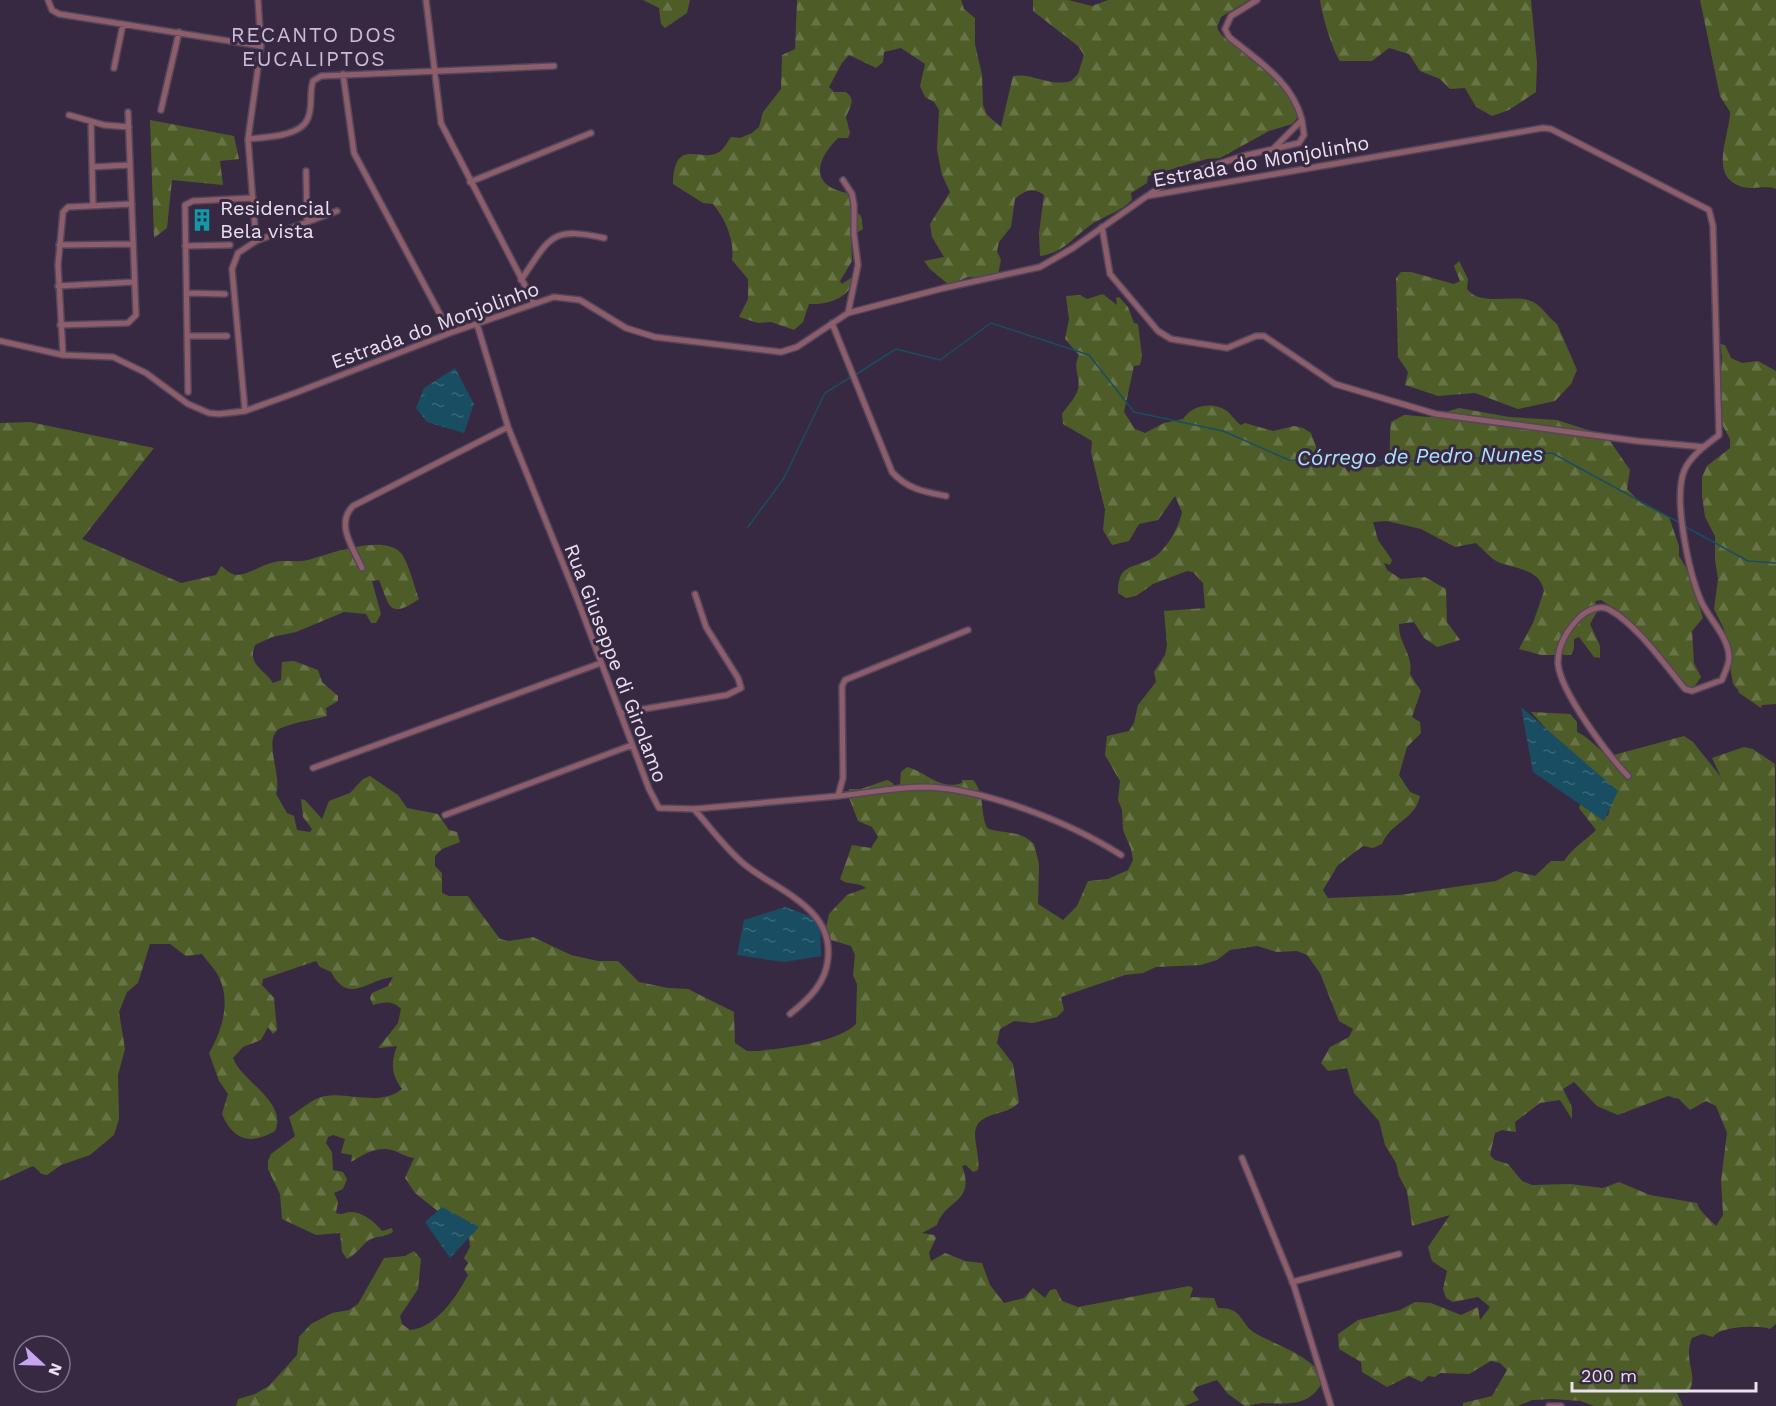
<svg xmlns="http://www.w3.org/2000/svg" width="1776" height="1406" viewBox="0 0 1776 1406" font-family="'Work Sans',sans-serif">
<defs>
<pattern id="forest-firs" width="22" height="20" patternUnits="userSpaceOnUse" patternTransform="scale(1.5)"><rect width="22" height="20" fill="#4e5d28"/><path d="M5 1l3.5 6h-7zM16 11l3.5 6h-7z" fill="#687448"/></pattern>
<pattern id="water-ripples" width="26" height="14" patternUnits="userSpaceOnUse" patternTransform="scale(1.5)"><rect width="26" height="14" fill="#194d61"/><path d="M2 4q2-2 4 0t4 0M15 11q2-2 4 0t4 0" fill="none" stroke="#3b6678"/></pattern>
</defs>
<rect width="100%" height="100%" fill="#382942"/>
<path fill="url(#forest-firs)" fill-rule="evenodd" d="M643 0H690L687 13 665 28 661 24 659 8Z
M797 0H961L964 9 975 18V44L982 75 983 105 987 115 1001 127 1013 76C1035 73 1047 87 1071 81L1078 74 1084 55 1078 46 1033 11V0H1068L1092 6 1108 0H1249L1221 17 1217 27C1221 38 1227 38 1237 45 1260 62 1294 88 1297 118L1292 124 1269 131 1220 158 1207 159 1148 176 1147 183 1131 193 1132 200C1120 212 1106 215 1092 224 1073 237 1064 253 1040 256L1039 233 1044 195C1032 187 1026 190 1015 199L1011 227 999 242 997 251 1001 260 997 279 968 277 949 285 930 269 924 261 944 257 932 237 930 224 950 192 942 175 937 150 939 110 934 102 925 97 920 86 925 64 901 48 884 52 883 62 876 68 849 55 842 63 829 87 834 92H846C857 100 849 108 846 117L850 133 848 138H838C814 162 811 186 847 193L854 210 861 216 863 229 851 236 852 261 840 281 842 284 855 275C852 298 828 305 809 304L803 322 794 330 771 322 758 323 739 317 748 299V279L732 260C735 241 725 218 713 204L703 203 673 184C674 135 702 164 719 152 724 149 728 141 731 137L740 138 752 133 759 127 763 112 781 89 782 55 795 49Z
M1320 0H1531L1537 63 1536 92 1509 110 1492 116 1476 107 1465 88 1450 89 1440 79 1420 71 1409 54 1389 48 1372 61H1340C1332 49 1322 15 1320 0Z
M1700 0H1776V189C1766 185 1754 190 1743 187 1707 177 1730 136 1730 112L1720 96Z
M150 120 234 136 239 159 220 161 223 185 172 180 167 228 154 238Z
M1459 261 1468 279 1467 289C1480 306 1510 295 1528 300 1542 304 1546 316 1557 324L1577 370 1571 384 1555 401 1518 409 1475 393 1438 396 1405 385 1408 372 1398 357 1396 278 1401 272H1411L1454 284 1460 281 1454 266Z
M1103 294 1117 305 1116 298 1119 297 1128 307 1134 323 1138 324 1142 356 1140 365 1134 366 1124 412 1135 429 1145 433 1164 423 1183 419C1192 405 1212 401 1227 411 1232 415 1235 421 1241 425L1245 423 1273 431 1294 426 1303 428 1311 433 1318 452 1337 456 1349 473 1352 465C1400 475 1387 452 1391 422L1404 415 1429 417 1459 408 1509 417 1557 420 1603 435 1610 441 1630 470 1627 489 1641 503 1669 517 1679 546V556L1688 571 1703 618 1692 631 1694 663 1701 677 1692 690 1686 693 1640 633 1618 611 1601 600 1595 601 1598 610 1590 624 1600 646V658L1594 657 1579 637 1574 639V648L1571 655H1564L1557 650 1555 655H1541L1519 649 1533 623 1544 591C1540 568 1514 569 1498 562 1490 558 1483 549 1476 543L1455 547 1421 529 1387 521 1373 522 1378 540 1392 560 1390 565 1384 563 1387 570 1401 579 1425 577 1446 589 1447 622 1460 640 1437 647 1424 638 1414 622 1399 624C1398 643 1414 655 1410 674L1421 691 1412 717 1420 722 1421 733 1407 747 1399 775 1410 792 1420 796C1415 820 1391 822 1382 844L1373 848 1363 846 1338 865 1323 890 1328 898 1400 895 1496 881 1515 871 1535 876 1551 861H1564C1574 846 1583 843 1596 830L1579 808 1582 801 1608 816 1612 801 1531 712 1570 714 1577 722V732C1591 738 1597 750 1610 756L1684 736 1693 742 1721 777 1712 758 1744 747 1753 749 1775 764 1776 1324 1770 1329C1758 1325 1721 1326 1713 1337L1702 1334 1692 1338C1682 1361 1701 1378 1687 1393H1677L1683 1406H1594L1581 1401 1552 1399 1532 1400 1518 1406H1463V1403L1492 1396 1507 1370 1500 1363 1491 1361 1469 1374 1440 1373 1435 1377 1428 1376 1422 1382 1409 1376 1387 1387 1362 1372 1361 1362 1339 1349 1338 1334 1358 1320 1400 1310 1415 1302 1431 1303 1461 1315 1478 1307 1480 1320 1490 1307 1478 1297 1453 1302 1446 1298 1443 1289 1447 1271 1432 1261 1428 1247 1450 1215 1412 1226 1407 1191 1399 1176 1396 1163 1385 1145 1379 1121 1354 1093 1347 1068 1328 1071 1321 1063 1330 1047 1349 1037 1353 1029 1339 1021 1320 973 1307 955 1297 951 1277 952 1257 946 1230 950 1217 960 1201 965 1156 967 1143 973 1125 975 1061 997 1064 1010 1057 1017 1033 1023 1014 1021 1000 1029 997 1043 1013 1064 1019 1102C1008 1117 977 1110 975 1133 975 1146 980 1158 978 1170L973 1172 966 1165 962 1166C976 1203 945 1199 937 1225L922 1233 934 1235 936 1238 929 1253 931 1261 945 1253 965 1261 982 1263 990 1285 1004 1303 1024 1298 1033 1288 1045 1298 1050 1290 1056 1289 1062 1301 1078 1307 1189 1286 1193 1288 1190 1297 1214 1298 1218 1308C1243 1307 1240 1324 1255 1333 1273 1344 1319 1358 1323 1381 1310 1406 1291 1404 1263 1403 1256 1403 1251 1406 1245 1406L1228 1394 1217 1380 1196 1387 1193 1392 1199 1400 1185 1406H236L238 1399 255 1394 269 1386 297 1355 299 1337 311 1324 332 1313 349 1310 358 1304 384 1258 405 1256 414 1251 421 1259 418 1289 400 1316 402 1324 410 1330C436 1328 457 1296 468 1275L464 1269 468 1263 464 1258 470 1247 469 1236 415 1193 405 1178 414 1158C405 1157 400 1152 392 1150 376 1146 363 1155 351 1162L352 1155 341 1153 345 1139 333 1135 328 1137 326 1143 332 1152 333 1170 343 1172 347 1179 343 1189 334 1193 338 1202 336 1213C343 1216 344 1212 351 1212 363 1212 375 1222 382 1231L392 1228 393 1232C386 1237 376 1236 369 1240 361 1246 357 1254 347 1259L342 1252 340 1233 316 1235 282 1219 280 1194 268 1169V1161L271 1154 295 1136 289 1117C301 1110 312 1098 325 1096 352 1092 379 1107 402 1089 392 1075 390 1065 397 1046L378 1048 398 1023 401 1009C393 1000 383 1002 373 1005L370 998 372 993 388 986 393 977C368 979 349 1006 331 972L320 967 316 961 263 979 262 985 274 998 277 1030 273 1034 268 1027 261 1040 243 1047 233 1058C242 1082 288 1102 275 1131 251 1145 233 1141 222 1114L228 1094 219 1081 209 1053C222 1031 231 1002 219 977 215 969 207 961 202 954L186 956 170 944H150L138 983 127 992 119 1012 125 1049 118 1075 119 1119 114 1135 90 1155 61 1165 47 1175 42 1174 33 1166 0 1181V423L30 422 154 448 82 539 181 583 216 575 221 566C226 569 229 574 236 575 247 575 260 566 271 563 283 559 296 563 308 560 328 554 383 534 400 552 408 560 414 586 419 599 388 621 389 604 379 580L372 581 381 614 376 623H371L366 614 344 612 296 632 272 637 255 645C247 665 264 669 273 683L281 680 282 662 294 661 318 670 322 682 338 696V701L326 708 327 716C313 720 295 722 281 728 261 737 283 776 276 794L287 813 294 816 297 830 310 832 312 829 303 817 301 799 305 800 322 819 329 801 350 793 363 779 370 776 398 795 407 808 438 814 449 830 457 832 460 842 442 849 435 856V866L442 873V893L449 896H468L500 939 509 941 533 937 571 955 598 961H618L639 982 668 988 688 989 734 1012 735 1043 747 1051H757C784 1048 837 1043 856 1024L857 984 853 975 855 955 851 946 824 938 829 914 847 895 866 888C858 881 847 886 840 879L852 845 871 848 878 837 872 827 858 821 848 795 849 789H861L887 780 893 783 894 790 900 784 901 772 907 767C925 771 940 791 962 783V780H973C985 793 980 812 987 828 1004 835 1019 829 1034 844L1039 864 1038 904 1063 920 1077 906 1088 881 1108 879 1128 870 1133 860 1131 849 1123 830 1122 810 1118 800 1120 781 1105 755 1107 736 1129 731 1134 723 1138 705 1156 682 1154 672 1165 655 1167 645 1164 611 1205 608 1203 583 1193 572 1187 571 1153 584 1136 596 1126 598 1118 593C1118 564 1131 569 1151 559 1165 552 1179 528 1182 512L1175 496 1158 520 1139 524 1129 541 1112 545 1103 530 1105 510 1091 452 1092 441 1063 424 1062 414C1067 406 1076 398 1078 389 1081 376 1072 370 1079 355L1065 339 1069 319 1066 296 1080 295 1087 299ZM1574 1082 1597 1106 1618 1115 1668 1096 1679 1099 1690 1110 1706 1101 1716 1106 1727 1133 1721 1181 1723 1215 1716 1226C1709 1219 1700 1212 1697 1203L1650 1195 1619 1182 1603 1188 1570 1184 1532 1185 1522 1181 1508 1164 1495 1160 1490 1155 1495 1133 1502 1130 1516 1132 1515 1122 1540 1103 1560 1100 1572 1119V1107L1563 1089Z
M1720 344 1725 345 1731 358 1742 363 1758 361 1776 371V704L1762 705 1761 708 1738 692 1739 691 1733 684 1724 629 1714 609 1718 579 1715 560V536L1705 517 1702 496V477L1707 466 1730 448V439L1718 417 1722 357Z"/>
<path fill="url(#water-ripples)" d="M455 368 474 404 464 433 427 422 416 408 424 388Z
M1521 707 1618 791 1604 821 1533 772Z
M785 907 820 920 821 956 784 962 737 955 744 920Z
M442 1207 479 1227 450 1258 425 1222Z"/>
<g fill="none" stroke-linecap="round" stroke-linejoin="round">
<path stroke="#194d61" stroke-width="1.5" d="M855 375 896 349 940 360 991 323 1089 355 1134 412 1223 431 1289 460 1432 461 1552 453 1680 523
M1684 526 1748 561 1776 563
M748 527 784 478 825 393 851 377"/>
<g stroke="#54465e" stroke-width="8">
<path id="street" d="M48 0 52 10 59 14 261 46
M426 0 441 123 534 303
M1257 0 1231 16 1225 29 1229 37C1258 61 1292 81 1302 120L1273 149
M114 68 123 24
M343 74 354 153 450 333
M161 110 179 32
M69 115 104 125 129 127
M91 122 93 206
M248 139C265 137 301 137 308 118 313 107 309 93 313 81L321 76 554 66
M92 167 130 165
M306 171 307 222
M843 180 852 194 854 205V234L858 265 848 313
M470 182 591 133
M1150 194 1172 179 1243 156 1299 143 1304 135 1302 120
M1102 227 1110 274 1158 331 1171 339 1227 348 1256 336H1264L1335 384 1436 414 1637 441 1704 447
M256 241 337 211
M59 245 133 244
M185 246 230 245
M521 280C550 238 550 226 604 238
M58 286 134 282
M187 293 225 294
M832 323 892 472C907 489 925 492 946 496
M477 324 508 427 578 601 649 789 659 808 694 809 838 796 843 778 842 686 845 680 968 630
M60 325 128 323 136 315 128 112
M187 336H227
M0 341 63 355 113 357 146 373 188 404 209 413 219 414 245 411 295 393 450 333 554 297 580 300 626 328 655 337 781 352 797 347 848 313 944 288 1040 267 1073 248 1147 196 1543 128 1551 129 1709 210 1713 226 1719 435C1707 444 1690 456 1684 471 1673 500 1689 573 1701 601 1709 619 1729 637 1729 658 1729 665 1724 674 1722 680L1692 691 1685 689C1665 665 1637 625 1610 610 1601 604 1588 610 1581 616 1568 628 1557 646 1558 664 1561 693 1608 755 1628 776
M63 355 58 265 63 212 68 207 132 204
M188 392 185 205 193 201 253 198
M245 411 232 269 238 253 256 241 248 139 261 46 258 0
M362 568C353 548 335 524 353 506L508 427
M620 713 727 695 741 688 738 678 706 627 695 594
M313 768 601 663
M838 796C867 793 897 787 926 787 986 789 1071 823 1121 855
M694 809C710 827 725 848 744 864 777 891 833 907 828 958 826 983 809 999 790 1014
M445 815 632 745
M1242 1158 1294 1286 1331 1406
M1292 1282 1399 1254
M1549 1406H1561"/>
</g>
<use href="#street" stroke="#8d5e69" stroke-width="5"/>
</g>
<defs>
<g id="building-bare" transform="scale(1.8)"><path d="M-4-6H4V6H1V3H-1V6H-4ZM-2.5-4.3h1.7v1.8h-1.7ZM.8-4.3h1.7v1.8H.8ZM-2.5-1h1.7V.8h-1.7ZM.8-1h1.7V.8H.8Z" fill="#0f9aa8" stroke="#382942" stroke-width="2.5" paint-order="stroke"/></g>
</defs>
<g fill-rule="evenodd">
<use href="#building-bare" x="202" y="220"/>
</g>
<g text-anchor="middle" stroke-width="6" stroke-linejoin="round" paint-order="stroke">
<g font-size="20" fill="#eae0f0" stroke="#382942">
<text transform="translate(1261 161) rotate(-10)" y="7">Estrada do Monjolinho</text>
<text transform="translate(435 325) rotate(-20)" y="7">Estrada do Monjolinho</text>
<text transform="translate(616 663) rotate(69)" y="7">Rua Giuseppe di Girolamo</text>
</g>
<g font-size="20" fill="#eae0f0" stroke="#382942" text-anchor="start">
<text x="220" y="215">Residencial<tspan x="220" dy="23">Bela vista</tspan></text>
</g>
<g font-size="21" letter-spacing="1.5" fill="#cdbbda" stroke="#382942">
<text x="314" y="42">RECANTO DOS<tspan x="314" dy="24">EUCALIPTOS</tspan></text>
</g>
<g font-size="21" font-style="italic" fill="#ade3fc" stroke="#382942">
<text transform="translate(1420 456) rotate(-1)" y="7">Córrego de Pedro Nunes</text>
</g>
</g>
<g transform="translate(42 1364) rotate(112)"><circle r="28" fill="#382942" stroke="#7f7288" stroke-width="1.5"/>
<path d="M0-4.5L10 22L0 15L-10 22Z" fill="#c6a6f0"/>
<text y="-9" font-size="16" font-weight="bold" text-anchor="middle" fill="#eae0f0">N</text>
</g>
<path d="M1572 1382v9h184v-9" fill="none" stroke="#eae0f0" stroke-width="3"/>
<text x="1581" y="1382" font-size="18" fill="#eae0f0" stroke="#382942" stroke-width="4.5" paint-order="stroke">200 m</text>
</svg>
